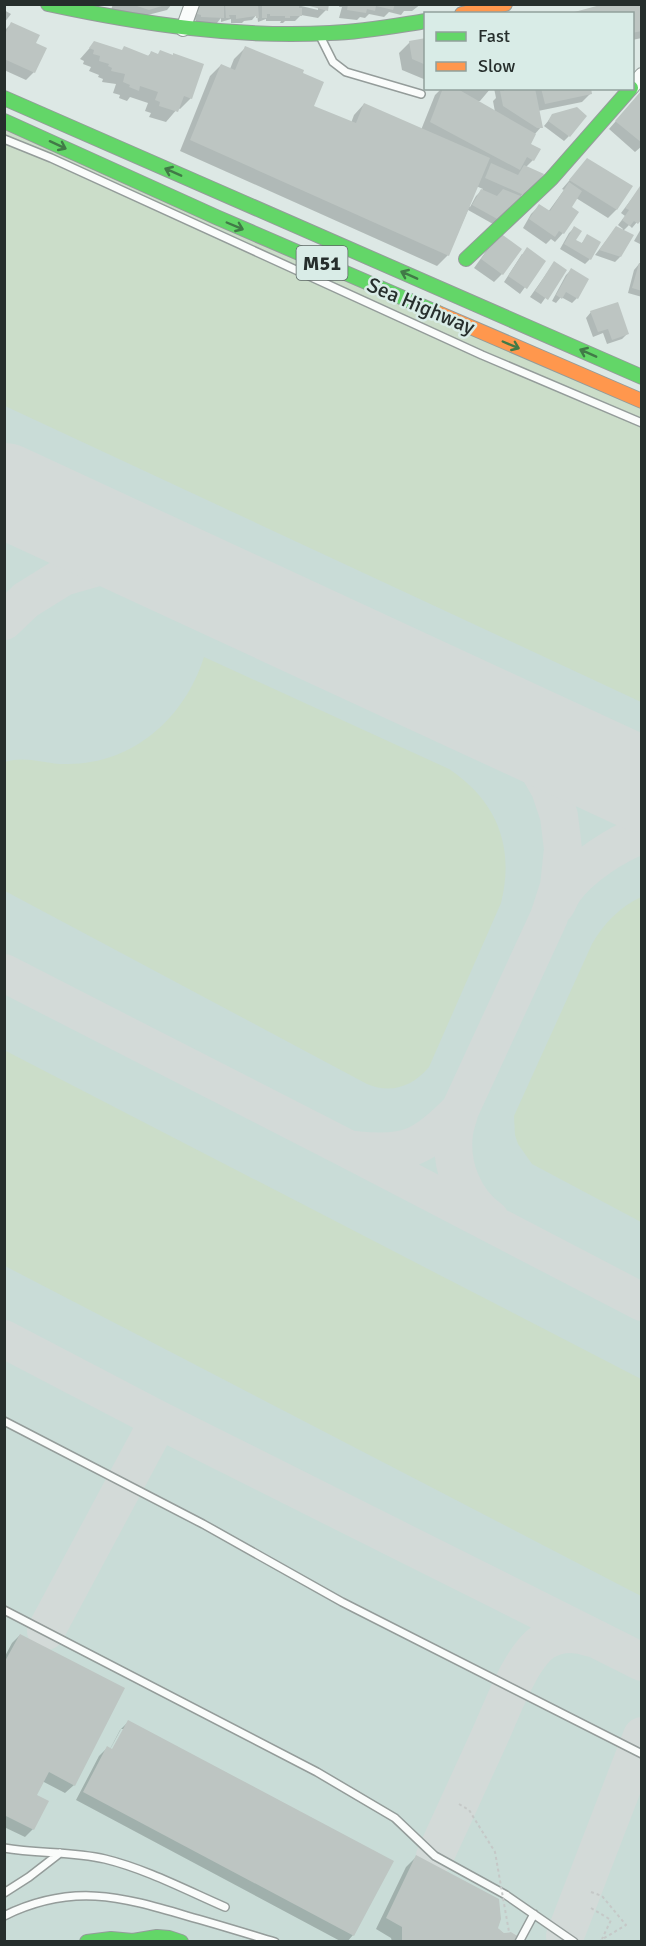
<svg xmlns="http://www.w3.org/2000/svg" width="646" height="1946" viewBox="0 0 646 1946" font-family="Signika,sans-serif">
<rect width="100%" height="100%" fill="#dde8e5"/>
<path fill="#c9dcd7" d="M4 131 641 413V1941H524V1939L511 1932 504 1933 498 1928 451 1941H5Z"/>
<path fill="#cbddc9" d="M5 120 641 407V702L5 406Z
M204 657 449 769C497 801 515 847 501 903L429 1067C412 1087 391 1094 367 1084L5 891V762C27 755 46 765 68 764 134 764 185 717 204 657Z
M641 897H642L641 1222 532 1164 518 1144 515 1135 514 1116 592 944C604 923 620 907 641 897Z
M4 1050 641 1379V1596L5 1266Z"/>
<path fill="#0003" fill-rule="evenodd" d="M113 4H172L167 10 140 17 111 10Z
M191 4H256V7L259 4H293L318 10V7L326 10 318 18 301 15 295 21H285L283 23H280L281 21H266V19L258 22 257 14 252 20 244 21 242 23H231V19L221 22V18L217 23 196 22V20L188 18Z
M340 4H421L412 11H404L401 15 389 12 384 17 369 14 365 18 360 17 357 20 339 18 342 7H339Z
M642 4V38L632 40V14Z
M4 10 11 14 4 23Z
M11 24 34 72 26 80 4 70V31Z
M426 40V80L402 70 399 53 410 42Z
M95 42 121 52 147 57 151 53 191 98 180 109 178 108 166 122 149 117 151 113 145 111 148 103 130 97 127 101 119 98 120 95 113 93 116 84 102 82 103 79 98 77 99 75 89 71 91 67 83 64 84 61 80 59Z
M245 48 312 107 351 123 354 115 364 104 421 130 435 95 442 88H491L480 101H475L495 112 493 101 496 98 494 88H589L590 94 582 102 538 111 541 127 535 134 529 144 533 160 525 168 542 175 493 224 468 210 448 255 437 266 180 151 210 76 221 65 230 69 234 59ZM476 186 483 189 476 196 470 207 468 206Z
M642 91V146L635 152 609 129Z
M553 115 569 136 564 141 544 126Z
M587 160 631 186 616 210 608 218 576 198 570 208 577 213 563 233 555 242 551 239 546 244 523 228 531 214 539 206 548 212 564 190 562 189Z
M640 188 642 216 632 228 629 225 623 231 620 257 615 262 595 255 616 228 622 231 623 229 618 225 625 216 621 213Z
M642 227V245L634 241Z
M574 228V240L581 244 588 236 590 259 585 264 560 249 569 233Z
M492 243 502 274 494 282 474 268Z
M522 254 544 261 520 294 504 282Z
M554 263 565 270 541 304 530 297Z
M639 264 642 265V297L628 293 634 270Z
M571 270 577 298 572 303 561 297 556 303 552 301 566 275Z
M591 312 627 334 622 339 607 344 603 333 593 337 586 318Z
M20 1635 74 1785 65 1793 42 1781 35 1796 33 1829 25 1837 4 1827V1658L12 1643Z
M128 1722 353 1935 347 1942H342L76 1800 99 1756 107 1748 110 1749 120 1730ZM121 1729H124L110 1757 107 1755Z
M416 1857 496 1929 504 1934 527 1942H392L391 1938 376 1929 406 1867Z"/>
<g fill="none" stroke-linecap="round" stroke-linejoin="round">
<path stroke="#d3dad8" stroke-width="38" d="M4 621 26 600 63 577 105 565H167
M556 905C559 900 561 894 565 889 580 868 617 843 642 835
M4 973 348 1149 642 1302
M460 1110C458 1118 455 1125 454 1133 450 1165 463 1200 490 1219
M356 1150C407 1156 424 1147 460 1110L549 917 559 886 563 849 559 816 550 789 538 768 508 730 447 695
M4 1339 159 1420 642 1662
M46 1631 159 1420
M435 1856C453 1817 471 1777 489 1738 501 1712 520 1658 543 1642 558 1632 575 1632 592 1638
M565 1936 642 1736"/>
<path stroke="#d3dad8" stroke-width="94" d="M4 490 642 785"/>
</g>
<path fill="#bdc5c2" d="M131 4H165V5L149 10Z
M194 4H224V18L201 17V15L193 13Z
M225 4H258L259 18H256V16L236 19V15H229L230 18H226Z
M262 4H299V8H302V16H290V18H285V16H270V14H267V18H262Z
M302 4H329L328 11Z
M348 4H395L393 10 376 6 375 11 367 9 366 13 347 10Z
M604 4H642V31L632 33V14H567Z
M11 22 40 35 36 43 47 48 35 73 4 59V36Z
M426 38V65L412 59 409 41Z
M94 41 122 50 124 46 149 56 151 51 158 54 160 50 173 55V53L204 64 192 99 184 96 178 112 159 106 160 102 155 100 158 92 140 86 139 91 129 87 130 85 123 82 125 74 111 71 112 68 108 66 109 64 99 61 100 56 93 54 94 50 89 48Z
M245 46 304 70 303 73 324 82 314 106 356 123 364 103 490 158 449 256 190 140 221 64 235 70Z
M443 88H456L536 134 531 144 541 149 534 161 527 157 520 170 430 122Z
M503 88H535L543 128H537L503 106 500 91H504Z
M541 88H591L592 94 545 104Z
M642 90V143L615 121Z
M577 107 587 116 570 137 548 121 552 114Z
M587 158 633 186 617 210 569 180Z
M491 163 518 175 524 165 544 174 526 196 485 178Z
M569 182 582 191 572 207 579 212 564 234 559 231 555 237 529 219 539 204 550 211Z
M640 186 642 219 638 224 634 221 630 226 622 220 629 210 625 208Z
M481 189 497 196 503 189 523 197 499 220 472 205Z
M574 226 582 231 576 240 582 243 587 234 601 242 591 260 564 244Z
M616 226 634 235 621 257 599 250Z
M500 233 522 249 503 275 481 259Z
M527 247 546 261 527 289 508 276Z
M554 261 567 270 548 300 535 291Z
M639 263H642V291L632 288Z
M571 268 589 279 578 299 566 292 562 299 556 295Z
M618 302 629 334 612 340 608 329 598 332 590 311Z
M20 1634 125 1688 75 1786 49 1772 37 1795 49 1801 34 1830 4 1815V1663Z
M128 1720 394 1861 354 1936 83 1792 107 1746 112 1749Z
M416 1855 499 1899 501 1919 498 1928 504 1933 511 1932 528 1942H402V1927L386 1918Z"/>
<g fill="none" stroke-linecap="round" stroke-linejoin="round">
<g stroke="#949c9a" stroke-width="10">
<path id="lane" d="M320 36 333 62 346 72 421 94
M4 139 51 158 482 355 642 423
M4 1421 203 1524 342 1602 642 1754
M4 1610 317 1772 395 1818 435 1856 506 1895 574 1942
M4 1848C38 1854 72 1851 105 1859 146 1869 186 1890 225 1907
M4 1893 29 1877 60 1853
M4 1916C71 1883 120 1896 187 1916 216 1924 245 1933 275 1942
M519 1942 534 1914"/>
</g>
<g stroke="#949c9a" stroke-width="16">
<path id="street" d="M183 29 192 4
M632 87 642 75"/>
</g>
<g stroke="#949c9a" stroke-width="16">
<path id="fast" d="M48 4C141 24 235 38 330 33 363 32 394 26 426 21
M4 98 642 377
M4 121 216 217 438 313
M466 259 551 179 631 88
M87 1942 111 1939 133 1941 157 1937 169 1938 181 1942"/>
</g>
<g stroke="#949c9a" stroke-width="16">
<path id="slow" d="M462 14 505 4
M438 313 642 401"/>
</g>
<path stroke="#c5c8c7" stroke-width="2" stroke-dasharray="3 3" stroke-linecap="butt" d="M591 1892 602 1896 626 1925 601 1940
M591 1908 611 1920 602 1939"/>
<use href="#lane" stroke="#fafcfb" stroke-width="7"/>
<use href="#street" stroke="#fafcfb" stroke-width="14"/>
<use href="#fast" stroke="#63d668" stroke-width="14"/>
<use href="#slow" stroke="#ff974d" stroke-width="14"/>
<path stroke="#c5c8c7" stroke-width="2" stroke-dasharray="3 3" stroke-linecap="butt" d="M459 1804 469 1810 495 1852 509 1932"/>
</g>
<defs><path id="oneway-shaft" d="M-6 0H5M1.5-3L5.5 0L1.5 3" fill="none" stroke-width="1.6" stroke-linecap="round" stroke-linejoin="round" transform="scale(1.5)"/></defs>
<g stroke="#417a47">
<use href="#oneway-shaft" transform="translate(58 145) rotate(25)"/>
<use href="#oneway-shaft" transform="translate(173 172) rotate(-156)"/>
<use href="#oneway-shaft" transform="translate(235 226) rotate(23)"/>
<use href="#oneway-shaft" transform="translate(409 275) rotate(-156)"/>
<use href="#oneway-shaft" transform="translate(511 345) rotate(23)"/>
<use href="#oneway-shaft" transform="translate(588 353) rotate(-156)"/>
</g>
<g text-anchor="middle" stroke-width="5" stroke-linejoin="round" paint-order="stroke">
<rect fill="#d9ece7" stroke="#5c6764" stroke-width="1.5" x="296.5" y="246" width="51" height="34" rx="4.5"/>
<g font-size="20" font-weight="bold" fill="#262e2c">
<text x="322" y="270">M51</text>
</g>
<g font-size="21" fill="#262e2c" stroke="#d9ece7">
<text transform="translate(421 306) rotate(23)" y="7">Sea Highway</text>
</g>
</g>
<rect width="646" height="1946" fill="none" stroke="#262e2c" stroke-width="12"/>
<rect x="424" y="12" width="210" height="78" fill="#d9ece7" stroke="#91a09c" stroke-width="1.5"/>
<rect x="436" y="32" width="30" height="9" fill="#63d668" stroke="#91a09c" stroke-width="1.5"/>
<text x="478" y="42" font-size="18" fill="#262e2c">Fast</text>
<rect x="436" y="62" width="30" height="9" fill="#ff974d" stroke="#91a09c" stroke-width="1.5"/>
<text x="478" y="72" font-size="18" fill="#262e2c">Slow</text>
</svg>
